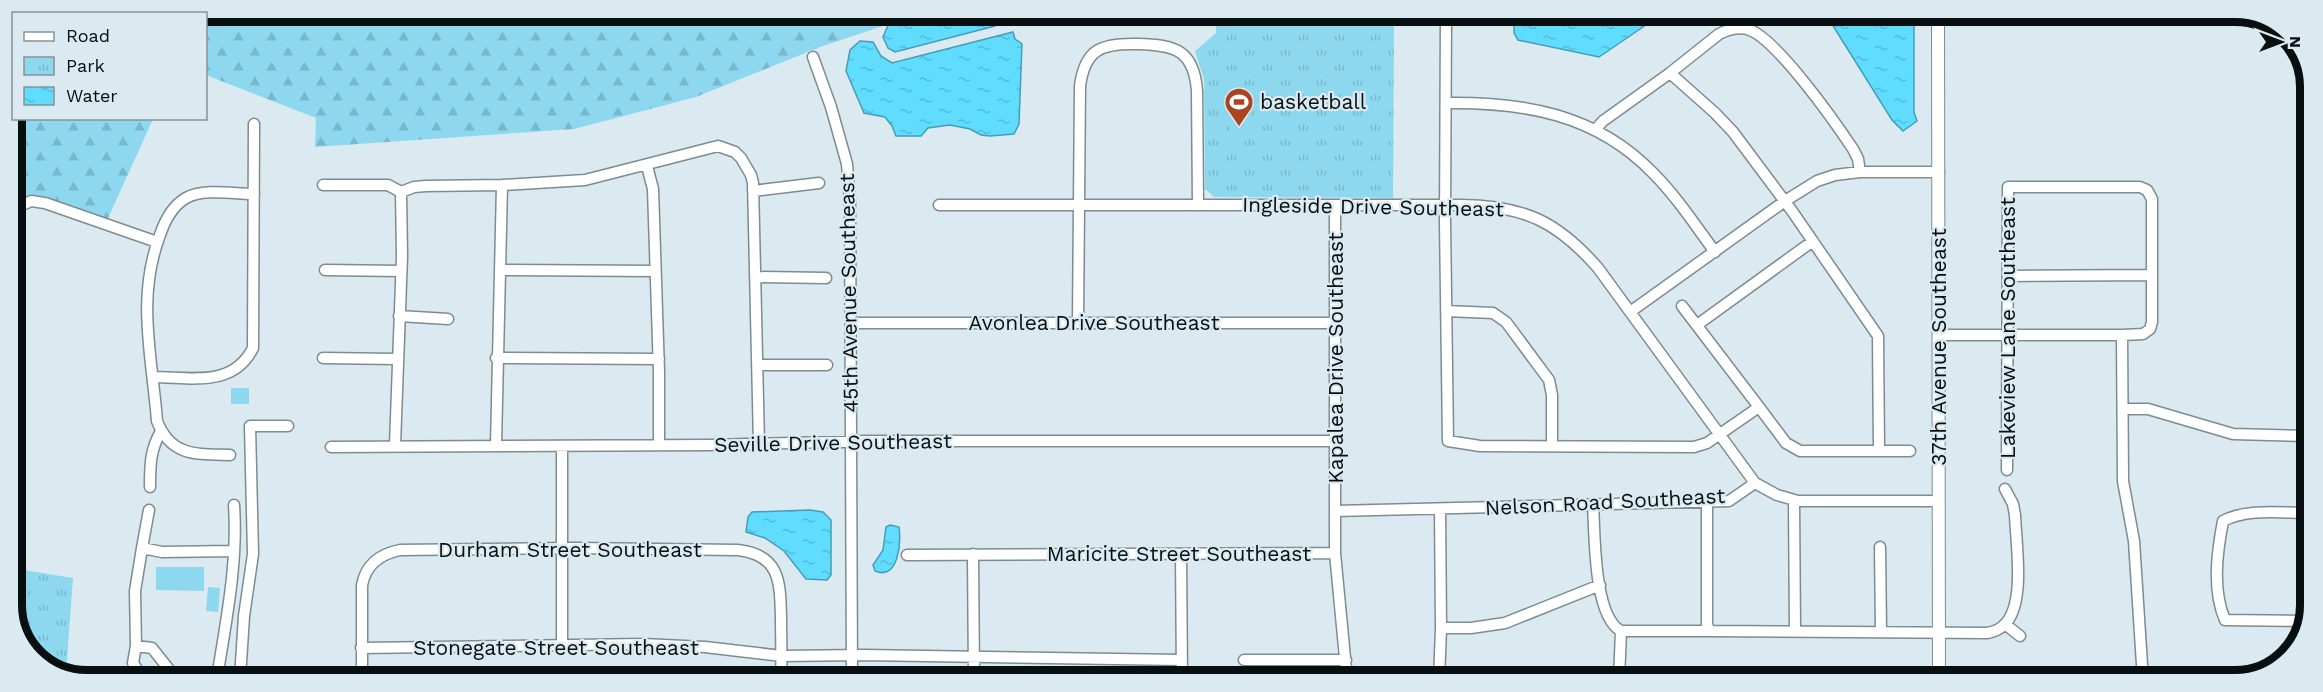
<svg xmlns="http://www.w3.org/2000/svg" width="2323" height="692" viewBox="0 0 2323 692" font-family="'Work Sans',sans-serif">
<defs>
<pattern id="forest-firs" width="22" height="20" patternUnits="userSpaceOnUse" patternTransform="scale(1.5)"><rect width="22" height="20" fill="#8dd8ee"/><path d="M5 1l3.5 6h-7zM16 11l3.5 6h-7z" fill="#78b8cb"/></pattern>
<pattern id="park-tufts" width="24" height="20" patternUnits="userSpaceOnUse" patternTransform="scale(1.5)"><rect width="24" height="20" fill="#8dd8ee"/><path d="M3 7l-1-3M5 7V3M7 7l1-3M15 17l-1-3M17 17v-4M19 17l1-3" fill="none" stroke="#78b8cb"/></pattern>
<pattern id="water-ripples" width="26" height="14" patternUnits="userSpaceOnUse" patternTransform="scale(1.5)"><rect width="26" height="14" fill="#5fdcfe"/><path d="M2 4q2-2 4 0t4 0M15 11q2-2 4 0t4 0" fill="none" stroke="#51bcd9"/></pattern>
</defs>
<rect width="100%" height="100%" fill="#daeaf0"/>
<path fill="url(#forest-firs)" d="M87 12 922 13 820 47 696 97 574 129 315 147 316 118 206 75V14H84Z
M13 83 14 118 153 119 105 225 45 203 12 210Z"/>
<path fill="url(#park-tufts)" d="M1216 13 1394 14 1393 198 1214 197 1205 189 1204 79 1195 51 1216 33Z
M12 566 17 569 73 578 66 673 64 675 28 651 12 610Z"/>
<path fill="#8dd8ee" d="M1231 118H1245V136L1231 137Z
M231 388H249V404H231Z
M156 567H204V591L156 590Z
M208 587 220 588 218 612 206 611Z"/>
<path fill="url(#water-ripples)" stroke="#459eb7" stroke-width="1.5" d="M923 13H1075L1073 19 1057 24 1002 20 995 26 895 52 888 48 883 37 889 23Z
M1662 14 1599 57 1518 40 1514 33V19L1521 15Z
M1830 14H1914V112L1917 121 1903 131 1892 120 1830 21Z
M1013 32 1015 39 1022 44 1019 124 1014 134 990 136 981 135 970 129 950 125 928 128 921 136H896L892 126 885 117 864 113 846 71 850 50 860 41 873 42 881 56 892 63Z
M810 510 823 512 831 520V575L827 580 806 579 784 551 765 538 746 532 748 517 752 512Z
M890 525 899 527C901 542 899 581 875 571L873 565 883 550 886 527Z"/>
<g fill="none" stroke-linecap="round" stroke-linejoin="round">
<g stroke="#7c8c90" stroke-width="13">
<path id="minor" d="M1446 14 1445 221 1448 441 1480 446 1694 447 1707 443 1759 407 1786 443 1800 451H1910
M813 57 831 107 847 164 850 201 852 678
M1670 73 1715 113 1733 132 1792 211 1878 336 1879 451
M1446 103C1524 102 1596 114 1653 173 1677 197 1695 225 1715 252
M1595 130 1603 121 1670 73 1719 34C1729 29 1739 26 1750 30 1778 41 1835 122 1853 149L1858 159 1860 172
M647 166 653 189 659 372V445
M323 185H388L401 192
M753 191 819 183
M401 192 414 187 426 186 502 185 585 180 718 146 735 152 741 158 751 175 753 183 759 444
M939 205H1462C1524 206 1557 221 1598 268L1755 483
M1335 205V553
M12 210 31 201 45 203 157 242
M325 270 401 271
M501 270 655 271
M2008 276 2152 275
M755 277 826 278
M1682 306 1759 407
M1446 311 1493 313 1506 322 1549 380 1552 395V445
M1630 312 1785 201 1817 181 1835 175 1860 172H1939
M399 316 448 319
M1078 322 1080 86C1085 48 1103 43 1138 44 1175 45 1194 50 1197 91L1198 204
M852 323H1336
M1697 325 1813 241
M1939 335H2122L2143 334 2150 329 2152 322V199L2147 190 2140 187H2008L2007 470
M2122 335 2123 481 2134 541 2143 680
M323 358 397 359
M496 358 659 359
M758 365H827
M153 377C191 377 233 388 253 348L254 124
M2123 409H2148L2233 434 2309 436
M395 445 402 256 401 192
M496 445 502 185
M331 447 709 445 867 441H1335
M230 455C197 454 171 457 157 421 152 356 136 298 160 235 165 220 172 206 186 198 204 188 234 194 254 194
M150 487C150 466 150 450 161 431
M1794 500 1795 631
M1707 502V625L1710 631 1987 633C1993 632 1999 630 2004 625 2026 605 2016 544 2015 515L2013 504 2005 489
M1593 505C1595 533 1593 616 1621 631H1710
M1440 509 1441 628H1471L1505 623 1600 585
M149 510 142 548 162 552 234 551
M1335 511 1729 501 1755 483 1777 495 1798 501H1938
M1880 547 1881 632
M142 548 135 591 136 646 133 663 142 677
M973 554 974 678
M1181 554 1182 679
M907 555 1335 553 1347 679
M2308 621 2225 620C2212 590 2217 552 2223 521 2248 508 2281 513 2309 513
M2005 624 2020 636
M562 645V446
M136 646 152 648 175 677
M361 648 643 644 705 647 782 656 864 655 1182 660
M1244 660H1346
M217 678C226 621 238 563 234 505
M240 678 244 616 253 554 250 426H288
M362 678V585C366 564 380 554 400 550L572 548 738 550C781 555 780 583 781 618 781 638 782 658 781 678
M1439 679 1441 628
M1619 679 1621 631"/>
</g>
<g stroke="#7c8c90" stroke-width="14">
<path id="tertiary" d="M1938 14 1939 680"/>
</g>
<use href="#minor" stroke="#fff" stroke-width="10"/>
<use href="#tertiary" stroke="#fff" stroke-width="12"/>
</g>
<defs>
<g id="stadium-pin" transform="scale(1.5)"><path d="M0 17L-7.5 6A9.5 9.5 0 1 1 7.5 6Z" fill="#aa431f" stroke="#daeaf0"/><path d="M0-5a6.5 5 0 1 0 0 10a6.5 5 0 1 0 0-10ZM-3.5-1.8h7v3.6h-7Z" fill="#fff"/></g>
</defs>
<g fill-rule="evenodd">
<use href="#stadium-pin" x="1239" y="102"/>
</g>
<g text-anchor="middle" stroke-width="4.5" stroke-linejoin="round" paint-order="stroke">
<g font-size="21" fill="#090e10" stroke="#daeaf0" text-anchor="start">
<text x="1260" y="109">basketball</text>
</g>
<g font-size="21" fill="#090e10" stroke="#daeaf0">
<text transform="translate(1373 207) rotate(1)" y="7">Ingleside Drive Southeast</text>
<text transform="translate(849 293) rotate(-91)" y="7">45th Avenue Southeast</text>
<text x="1094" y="330">Avonlea Drive Southeast</text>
<text transform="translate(2008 328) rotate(-90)" y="7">Lakeview Lane Southeast</text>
<text transform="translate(1939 347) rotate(-90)" y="7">37th Avenue Southeast</text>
<text transform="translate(1336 358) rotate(-90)" y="7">Kapalea Drive Southeast</text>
<text transform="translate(833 443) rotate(-1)" y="7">Seville Drive Southeast</text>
<text transform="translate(1605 502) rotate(-3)" y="7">Nelson Road Southeast</text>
<text x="570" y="557">Durham Street Southeast</text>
<text x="1179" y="561">Maricite Street Southeast</text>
<text x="556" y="655">Stonegate Street Southeast</text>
</g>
</g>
<path d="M0 0H2323V692H0ZM87 22H2235A65 65 0 0 1 2300 87V605A65 65 0 0 1 2235 670H87A65 65 0 0 1 22 605V87A65 65 0 0 1 87 22Z" fill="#daeaf0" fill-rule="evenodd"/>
<path fill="none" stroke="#090e10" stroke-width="8" d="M87 22H2235A65 65 0 0 1 2300 87V605A65 65 0 0 1 2235 670H87A65 65 0 0 1 22 605V87A65 65 0 0 1 87 22Z"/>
<rect x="12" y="12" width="195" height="108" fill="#daeaf0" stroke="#869296" stroke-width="1.5"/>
<rect x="24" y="32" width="30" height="9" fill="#ffffff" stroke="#869296" stroke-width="1.5"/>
<text x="66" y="42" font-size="18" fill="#090e10">Road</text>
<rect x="24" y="57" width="30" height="18" fill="url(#park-tufts)" stroke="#869296" stroke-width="1.5"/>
<text x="66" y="72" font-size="18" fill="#090e10">Park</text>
<rect x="24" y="87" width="30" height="18" fill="url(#water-ripples)" stroke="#869296" stroke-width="1.5"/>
<text x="66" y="102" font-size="18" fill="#090e10">Water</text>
<g transform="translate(2281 42) rotate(90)" stroke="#daeaf0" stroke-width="4.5" paint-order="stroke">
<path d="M0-4.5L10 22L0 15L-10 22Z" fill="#090e10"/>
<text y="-9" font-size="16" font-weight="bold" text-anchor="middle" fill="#090e10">N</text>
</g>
</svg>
